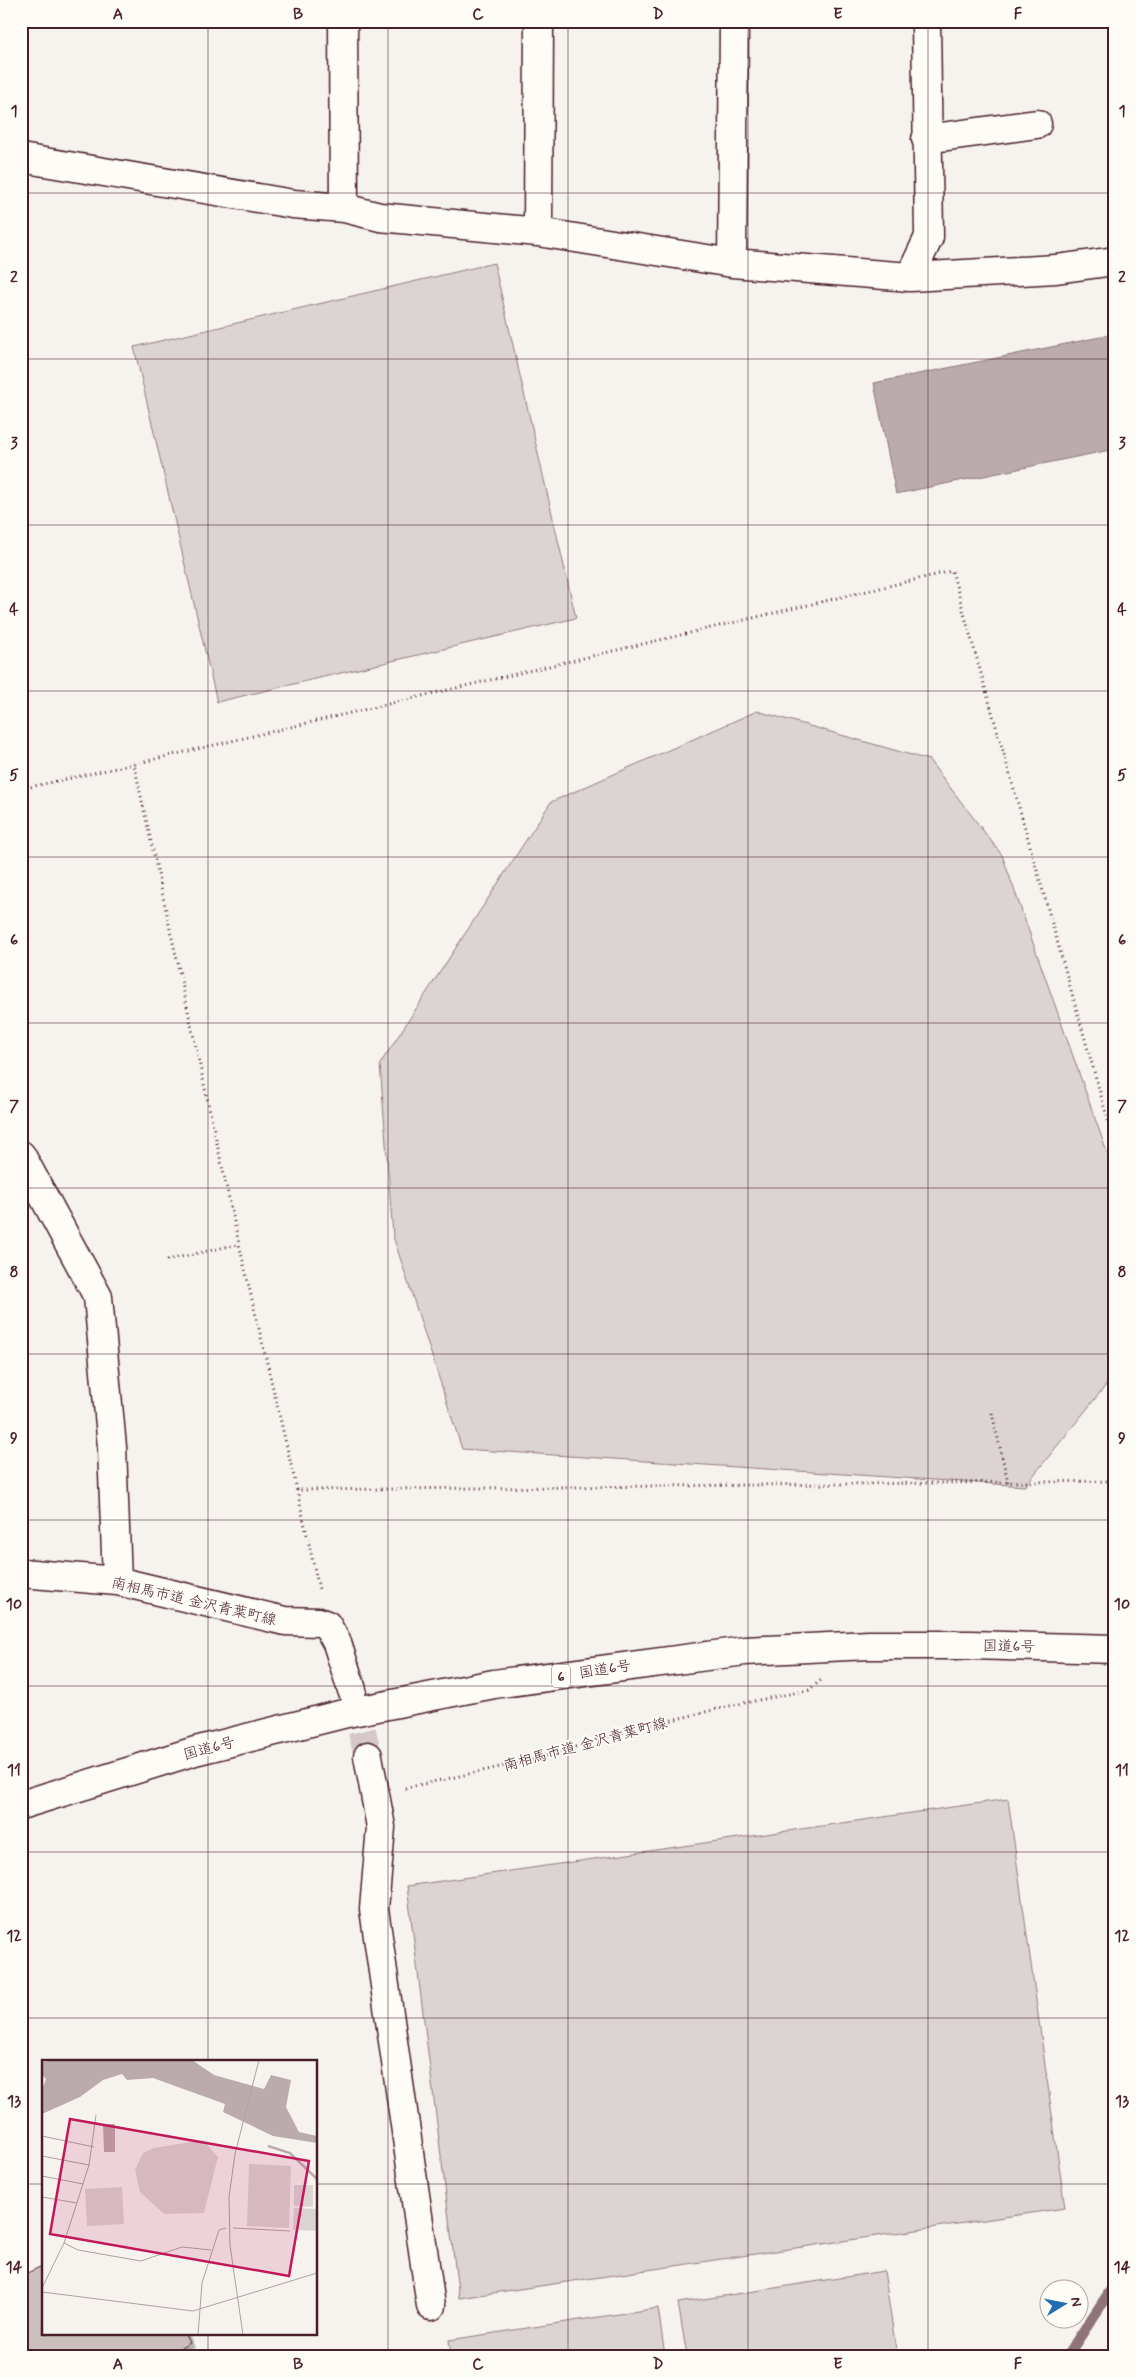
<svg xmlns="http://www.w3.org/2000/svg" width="1136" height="2377" viewBox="0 0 1136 2377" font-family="Mynerve,'Klee One',sans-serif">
<defs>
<filter id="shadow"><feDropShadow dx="4.5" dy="4.5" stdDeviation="0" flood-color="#0004"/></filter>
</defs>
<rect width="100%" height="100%" fill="#f6f3ef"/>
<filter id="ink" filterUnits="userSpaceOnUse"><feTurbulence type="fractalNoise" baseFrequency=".02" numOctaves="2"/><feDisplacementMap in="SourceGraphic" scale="10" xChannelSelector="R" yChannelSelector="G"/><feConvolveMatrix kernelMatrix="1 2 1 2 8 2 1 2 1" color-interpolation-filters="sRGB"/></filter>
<g filter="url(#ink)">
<path fill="#dcd4d2" stroke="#937a7e" d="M494 263 576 618 217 702 134 347Z
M757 711 929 760 1002 855 1115 1175V1374L1025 1486 462 1449 393 1236 380 1064 551 802Z
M1008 1799 1065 2208 459 2298 407 1886Z
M884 2271 897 2356H687L678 2303Z
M658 2308 665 2356H451L449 2340Z"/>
<path fill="#bbabac" stroke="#8e7378" d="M1115 334V449L896 494 874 383Z"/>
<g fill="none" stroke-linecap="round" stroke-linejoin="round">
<path stroke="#8e7378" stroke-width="11" d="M1067 2356 1115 2284"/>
</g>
<path fill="#cbbfbe" stroke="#4a1f2b" filter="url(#shadow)" d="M44 2265V2333H185L190 2343 166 2356H21V2276Z"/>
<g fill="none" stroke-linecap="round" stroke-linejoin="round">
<path stroke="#d4c9c8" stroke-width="28" stroke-dasharray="28 14" stroke-linecap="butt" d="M352 1690 368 1756"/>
<g stroke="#4a1f2b" stroke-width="31">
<path id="street" d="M343 21 344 208
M926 139 1037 124
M21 158 293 204 344 208 380 217 538 232 732 263 910 277 1056 269 1115 261
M538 232 539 21
M732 263 734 21
M910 277 929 237 926 21
M21 1155 98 1297 112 1447 117 1581
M21 1573 117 1581 285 1621 319 1622 327 1625 337 1643 352 1690
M368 1756 381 1827 374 1909 431 2306"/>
</g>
<g stroke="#4a1f2b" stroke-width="31">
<path id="highway" d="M21 1805 195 1751 347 1713 494 1684 745 1651 869 1645H970L1115 1649"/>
</g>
<path stroke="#4a1f2b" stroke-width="3" stroke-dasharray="1 4" stroke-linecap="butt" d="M21 789 134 764
M1115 1145 952 571 134 764 239 1244 297 1490 1115 1481
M167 1260 239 1244
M992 1413 1008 1482
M297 1490 319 1589
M405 1788 532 1760 627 1731 734 1705 809 1690 821 1680"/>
<use href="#street" stroke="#fdfcf7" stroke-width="28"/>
<use href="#highway" stroke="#fdfcf7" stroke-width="28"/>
</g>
</g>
<path fill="none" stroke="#4a1f2b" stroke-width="1" stroke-opacity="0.55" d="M208 21V2061M388 21V2356M568 21V2356M748 21V2356M928 21V2356M21 193H1115M21 359H1115M21 525H1115M21 691H1115M21 857H1115M21 1023H1115M21 1188H1115M21 1354H1115M21 1520H1115M21 1686H1115M21 1852H1115M21 2018H1115M21 2184H44M316 2184H1115M208 2333V2356"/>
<g text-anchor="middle" stroke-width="4" stroke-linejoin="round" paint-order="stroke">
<rect fill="#fdfcf7" stroke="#806168" stroke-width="1" x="552" y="1664.5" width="18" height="23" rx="4"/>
<g font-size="14" font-weight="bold" fill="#4a1f2b">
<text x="561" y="1681">6</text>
</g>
<g font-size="15" fill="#4a1f2b" stroke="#fdfcf7">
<text transform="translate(194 1601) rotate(13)" y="5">南相馬市道 金沢青葉町線</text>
<text transform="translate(1009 1646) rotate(1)" y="5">国道6号</text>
<text transform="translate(605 1669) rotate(-9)" y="5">国道6号</text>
<text transform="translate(585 1744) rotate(-15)" y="5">南相馬市道 金沢青葉町線</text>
<text transform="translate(209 1748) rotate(-15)" y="5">国道6号</text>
</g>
</g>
<g transform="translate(42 2060)">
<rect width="275" height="275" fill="#f6f3ef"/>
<path d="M161 80 176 97 162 153 122 154 98 132 93 110 101 93 112 88ZM207 104 249 106 247 168 205 166ZM252 125H271V147L252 146ZM80 127 82 164 45 166 43 129ZM252 148 275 149V171L251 170Z" fill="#dcd4d2"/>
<path d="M13 0H150L172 15 222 29 229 15 249 20 244 47 257 72 275 76V83L231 76 181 52 183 44 111 18 85 20 80 14 61 20 38 37 0 54V30L4 19 0 15V2ZM61 64H73V92H62Z" fill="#bbabac"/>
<path fill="none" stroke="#bbabac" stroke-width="2.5" d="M226 86 248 93 275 119"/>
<path fill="none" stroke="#b19ea1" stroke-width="1" d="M0 76 52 87M0 96 47 105M0 116 41 124M0 137 35 143M191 168 248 171M22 183 36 190 99 201 140 187 169 190M0 228 22 183 47 105 54 55M0 232 151 251 275 213M156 275 160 223 177 170 184 168M201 275 188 185 187 137 193 94 217 0"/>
<path fill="#c2185b" fill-opacity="0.15" stroke="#c2185b" stroke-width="2.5" d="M28 59 267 101 247 216 8 174Z"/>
<rect width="275" height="275" fill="none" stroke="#4a1f2b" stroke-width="2.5"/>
</g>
<rect width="1136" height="2377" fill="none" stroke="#fdfcf7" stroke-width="55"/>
<g transform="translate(1064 2304) rotate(80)"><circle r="24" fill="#fdfcf7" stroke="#b5a4a5"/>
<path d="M0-4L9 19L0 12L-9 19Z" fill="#1f6fb2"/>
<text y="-8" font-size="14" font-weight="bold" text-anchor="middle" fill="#4a1f2b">N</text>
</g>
<rect x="28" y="28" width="1080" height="2322" fill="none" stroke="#4a1f2b" stroke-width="2"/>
<g font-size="16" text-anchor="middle" font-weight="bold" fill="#4a1f2b">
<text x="118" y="19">A</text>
<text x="298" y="19">B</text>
<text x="478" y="19">C</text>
<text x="658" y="19">D</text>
<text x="838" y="19">E</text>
<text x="1018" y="19">F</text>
<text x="14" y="116">1</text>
<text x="1122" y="116">1</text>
<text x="14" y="282">2</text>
<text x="1122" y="282">2</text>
<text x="14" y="448">3</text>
<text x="1122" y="448">3</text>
<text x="14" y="614">4</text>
<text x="1122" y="614">4</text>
<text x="14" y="780">5</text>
<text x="1122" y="780">5</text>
<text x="14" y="945">6</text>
<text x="1122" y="945">6</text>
<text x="14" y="1111">7</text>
<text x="1122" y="1111">7</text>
<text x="14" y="1277">8</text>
<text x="1122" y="1277">8</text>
<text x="14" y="1443">9</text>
<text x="1122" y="1443">9</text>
<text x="14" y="1609">10</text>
<text x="1122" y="1609">10</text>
<text x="14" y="1775">11</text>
<text x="1122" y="1775">11</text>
<text x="14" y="1941">12</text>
<text x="1122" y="1941">12</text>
<text x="14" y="2106">13</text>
<text x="1122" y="2106">13</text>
<text x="14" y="2272">14</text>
<text x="1122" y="2272">14</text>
<text x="118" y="2369">A</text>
<text x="298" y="2369">B</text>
<text x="478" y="2369">C</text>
<text x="658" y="2369">D</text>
<text x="838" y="2369">E</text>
<text x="1018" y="2369">F</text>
</g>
</svg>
